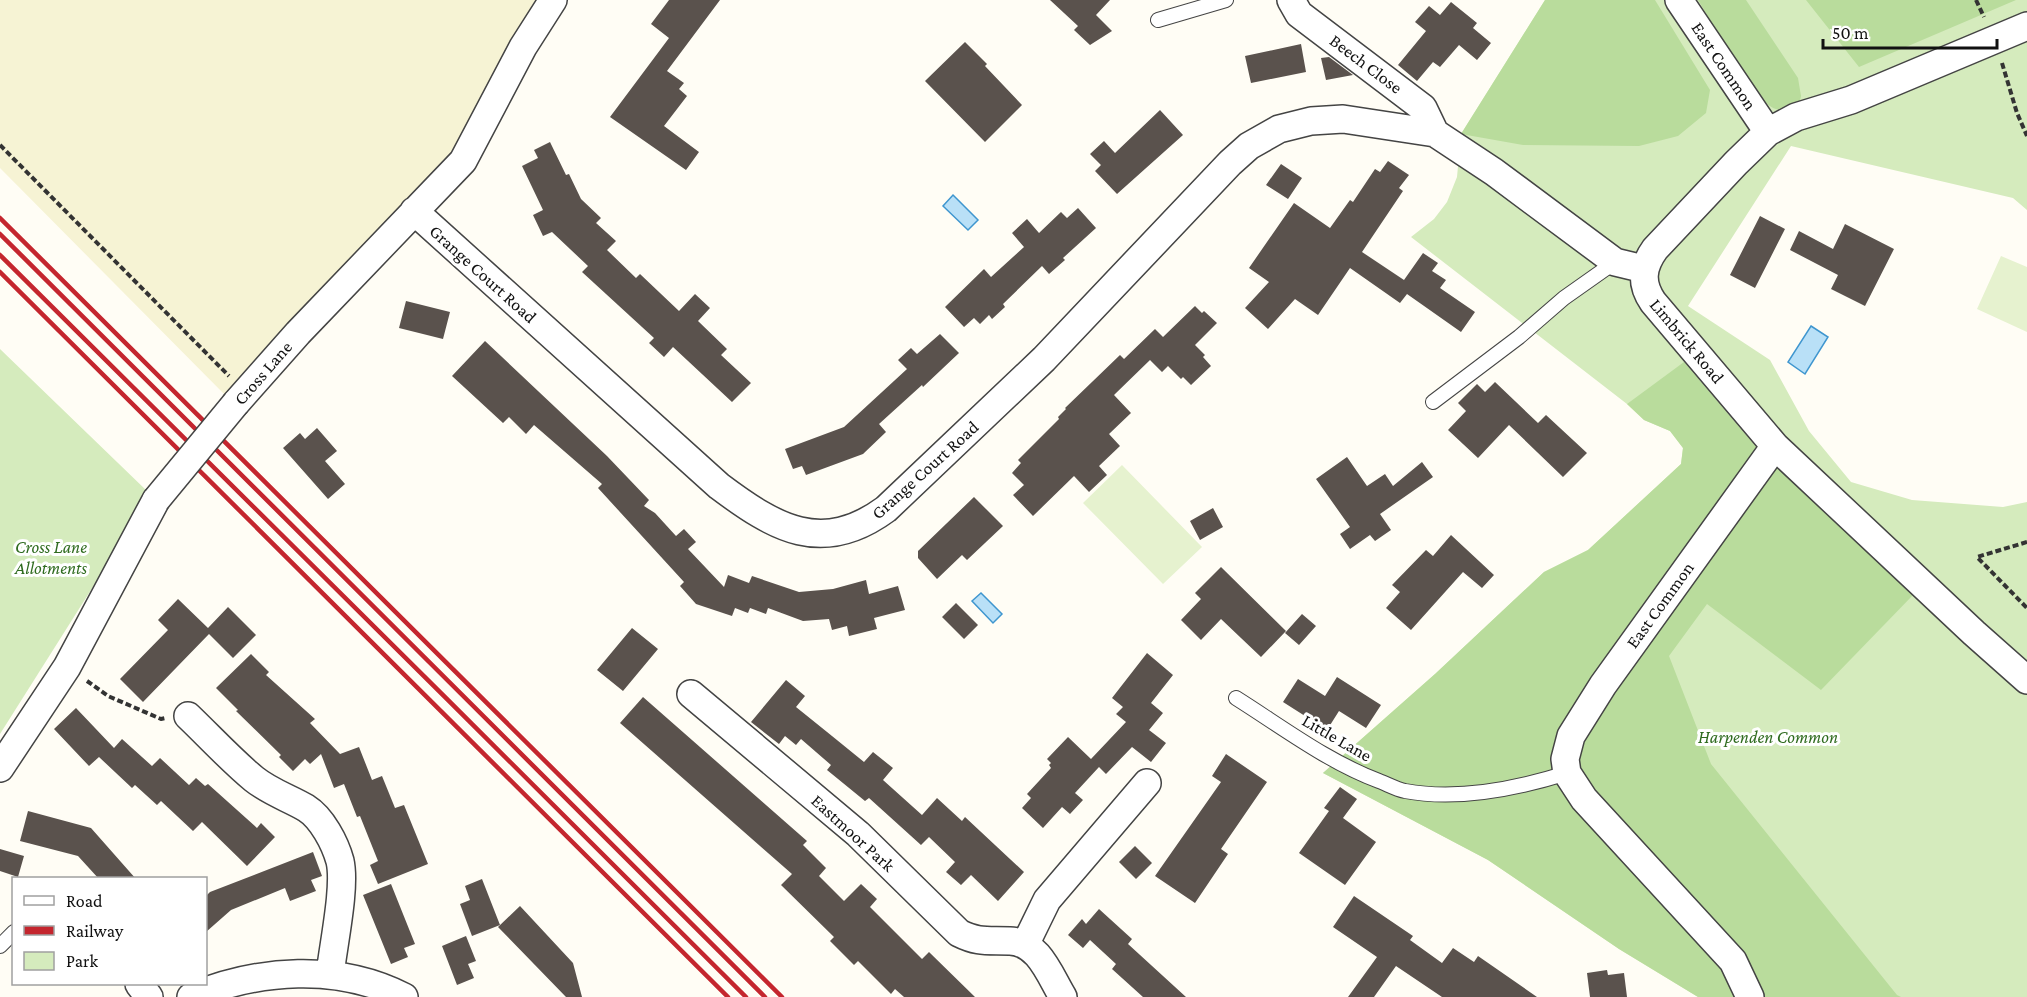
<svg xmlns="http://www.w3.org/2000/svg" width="2027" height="997" viewBox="0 0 2027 997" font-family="'Crimson Pro',serif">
<rect width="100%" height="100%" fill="#fffdf5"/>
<path fill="#f6f3d4" d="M0 0H536L460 143 415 195 317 293 228 398 0 168Z"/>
<path fill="#d5ebbd" d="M1545 0H2027V210L2013 198 1791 146 1688 306 1770 360 1809 431 1851 482 1912 500 2003 507 2027 502V997H1698L1619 949 1488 860 1323 773 1435 674 1544 572 1588 550 1681 464 1683 448 1670 431 1644 420 1627 404 1411 237 1434 219 1447 202 1457 177 1461 134Z
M0 349 147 491 120 544 0 734Z"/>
<path fill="#b9dc9c" d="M1545 0H1655L1710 90 1706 113 1678 136 1639 146 1523 145 1461 134Z
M1698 0H1746L1798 78 1801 96 1799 105C1792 109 1784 111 1776 109 1754 103 1712 22 1698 0Z
M1806 0H2016L1859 67Z
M1684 362 1762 454 1914 594 1821 690 1707 604 1669 656 1711 764 1897 995 1901 997H1698L1619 949 1488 860 1323 773 1435 674 1544 572 1588 550 1681 464 1683 448 1670 431 1644 420 1627 404Z"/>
<path fill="#e6f2cf" d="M2001 256 2027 267V332L1977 309Z
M1122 465 1202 547 1163 584 1083 503Z"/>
<path fill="#b9e0f7" stroke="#3f96cf" stroke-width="1.5" d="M953 195 978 220 968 230 943 206Z
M1811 326 1828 337 1805 374 1788 362Z
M981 593 1002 614 993 623 972 601Z"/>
<path fill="#5a524d" d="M669 0H720L667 71 684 83 679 89 687 96 664 126 699 152 686 170 610 117 669 38 651 24Z
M1050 0H1110L1096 15 1112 31 1090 45 1074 30 1078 26Z
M1451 2 1477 23 1473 28 1491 43 1477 60 1459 45 1440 67 1433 62 1417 81 1398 65 1426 31 1415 22 1429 6 1440 15Z
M965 42 987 64 985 66 1022 105 985 142 925 81Z
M1301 44 1306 72 1251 83 1245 56Z
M1329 57 1353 75 1326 80 1321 58Z
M1160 110 1183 135 1117 194 1095 171 1101 165 1090 154 1104 141 1115 153Z
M550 142 566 175 569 174 581 199 601 218 596 223 616 241 607 250 636 278 640 274 679 311 695 294 710 308 698 321 727 349 721 355 751 383 732 402 673 347 664 357 649 343 654 338 582 272 588 266 552 232 543 236 533 215 543 210 522 166 538 158 534 150Z
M1388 161 1409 175 1399 188 1403 191 1362 252 1404 280 1423 253 1438 263 1432 271 1446 280 1440 288 1475 312 1461 332 1407 294 1400 303 1350 268 1318 315 1295 299 1268 329 1245 308 1269 282 1249 268 1294 203 1330 228 1350 200 1353 202 1375 169 1380 172Z
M1281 164 1302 178 1288 199 1266 185Z
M1078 208 1096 228 1063 258 1065 260 1049 274 1042 266 1003 304 1005 307 992 319 989 315 980 324 974 318 964 327 945 307 984 269 991 277 1024 247 1012 233 1027 219 1039 233 1061 212 1067 218Z
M1760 216 1785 229 1755 288 1730 275Z
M1845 224 1894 249 1865 306 1831 289 1838 275 1790 250 1799 231 1833 249Z
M406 301 450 312 443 339 399 328Z
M1195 306 1202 313 1204 311 1217 323 1195 345 1205 355 1203 357 1211 366 1191 385 1183 377 1181 379 1168 366 1162 372 1150 360 1114 395 1131 413 1109 434 1120 446 1099 466 1107 475 1089 492 1074 476 1033 516 1013 495 1024 485 1012 473 1021 463 1018 460 1059 419 1058 417 1066 409 1065 408 1120 355 1124 359 1155 329 1163 337Z
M940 334 959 353 923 387 922 385 879 424 886 432 863 454 806 475 802 466 793 469 785 449 844 427 907 369 898 360 911 348 917 354Z
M485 341 607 456 649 500 644 506 655 513 676 536 684 529 696 542 688 549 724 587 728 575 749 583 752 576 799 592 833 589 866 580 869 594 898 586 905 610 874 618 877 629 849 636 847 626 832 630 829 619 803 621 768 608 766 614 750 608 748 613 735 608 732 616 696 604 680 586 684 582 598 488 602 484 534 425 526 434 509 417 503 423 452 376Z
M1495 382 1538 423 1546 415 1587 453 1563 477 1509 425 1478 458 1448 430 1466 411 1458 403 1477 384 1485 392Z
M317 428 337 451 325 461 345 484 328 499 283 448 300 433 305 439Z
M1347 457 1367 486 1385 474 1393 486 1422 462 1433 477 1380 514 1391 530 1375 541 1370 535 1350 549 1340 534 1350 527 1316 479Z
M974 497 1003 526 967 560 962 555 937 579 918 558V551Z
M1213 508 1223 527 1200 540 1190 521Z
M1451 535 1494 575 1482 588 1463 572 1411 630 1386 608 1400 592 1392 585 1426 550 1433 556Z
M1221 567 1286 631 1261 657 1221 619 1201 640 1181 620 1201 599 1195 593Z
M178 599 208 628 228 607 256 635 233 658 209 634 143 702 120 679 168 630 158 620Z
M956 603 978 625 964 639 942 617Z
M1302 614 1316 626 1299 645 1285 633Z
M632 628 658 649 623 691 597 670Z
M1147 653 1173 675 1151 703 1163 713 1149 730 1166 743 1151 762 1132 747 1106 774 1099 767 1075 793 1083 800 1070 814 1062 807 1043 828 1022 808 1031 798 1027 794 1051 768 1049 765 1051 763 1047 759 1068 737 1091 759 1126 722 1116 714 1123 707 1112 698Z
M251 654 269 672 266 675 315 719 310 723 340 754 359 747 372 780 382 776 395 808 404 805 428 864 378 884 370 865 378 861 360 816 357 817 344 784 334 788 321 754 310 764 305 759 293 771 279 757 281 755 236 711 238 710 216 688Z
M1337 677 1381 705 1366 728 1339 711 1327 730 1283 702 1298 679 1325 696Z
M786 680 805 696 796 707 832 736 864 762 873 752 893 768 883 780 922 815 937 798 962 821 965 817 1024 872 998 901 971 875 961 885 946 872 955 862 929 837 921 845 869 798 865 801 827 770 831 765 801 739 796 745 785 736 779 744 751 722Z
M643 697 807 841 803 845 826 868 819 876 844 901 861 884 877 899 870 907 922 959 929 952 975 997H904L895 989 891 994 858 961 854 965 830 941 834 937 781 885 792 874 620 723Z
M76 708 114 748 122 739 152 766 160 758 189 785 196 778 205 786 208 784 257 828 261 823 275 837 247 866 202 822 193 831 161 801 157 805 135 785 132 788 99 757 89 766 54 729Z
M1226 754 1267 782 1221 849 1228 854 1195 903 1155 876 1221 782 1212 776Z
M1340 787 1357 799 1343 818 1376 842 1345 885 1299 853 1329 811 1324 808Z
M28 811 91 828 136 879H99L78 856 20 841Z
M1135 846 1152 863 1136 879 1119 862Z
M0 849 24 856 18 877 0 871Z
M313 852 322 876 311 880 316 891 290 901 285 888 231 910 206 932V896L210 892Z
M482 879 500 925 472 936 460 904 470 900 465 886Z
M391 884 415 944 404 948 408 957 391 964 363 895Z
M1354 896 1413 936 1410 940 1442 963 1453 948 1474 962 1478 956 1537 997H1442L1396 966 1374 997H1348L1377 957 1333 927Z
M520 906 573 963 582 997H566L498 927Z
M1099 909 1132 939 1128 944 1186 997H1143L1112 969 1116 964 1090 940 1083 948 1068 935 1082 919 1086 924Z
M466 936 476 961 468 964 474 978 457 985 442 946Z
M1607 970 1608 975 1624 973 1627 997H1590L1587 973Z"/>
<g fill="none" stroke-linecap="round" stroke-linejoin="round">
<g stroke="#444" stroke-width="16">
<path id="service" d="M1158 20 1226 0
M1433 402 1519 337 1564 298 1615 262
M1236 698C1282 727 1328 762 1379 781 1387 784 1396 789 1405 791 1458 801 1516 789 1567 773
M0 946 14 932"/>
</g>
<g stroke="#444" stroke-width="30">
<path id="minor" d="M1291 0 1299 14 1423 108 1435 133
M1679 0 1768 132
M2027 26 1851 100 1796 117 1768 132 1736 163 1655 249C1642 267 1640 283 1653 302L1775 446 1974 633 2027 680
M414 211 719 486C775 528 822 556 886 509L1044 359 1230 163 1249 146 1279 129 1311 121 1343 119 1435 133 1494 172 1615 262 1644 269
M236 403 298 333 463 161 523 47 553 0
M691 694 858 834 959 933C979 943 988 940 1010 941 1039 942 1050 976 1063 997
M188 716C210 737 231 760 254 779 270 792 289 798 306 808 322 818 335 843 340 861 346 887 333 946 330 975
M0 768 67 667 156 500
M1025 945 1047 900 1147 783
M139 984 149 997
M191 997C258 969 338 963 404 997
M1750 997 1733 961 1584 799 1567 773 1565 759 1571 736 1603 685 1775 446"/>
</g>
<path stroke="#333" stroke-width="4" stroke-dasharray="6 3" stroke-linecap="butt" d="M1976 0 1984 17
M2002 63 2017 113 2027 136
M0 145 229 376
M2027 542 1977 557 2027 608
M87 681 108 696 161 719 166 718"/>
<use href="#service" stroke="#fff" stroke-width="14"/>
<use href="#minor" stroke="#fff" stroke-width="27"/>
<path stroke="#c4262e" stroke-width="4.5" d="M0 218 782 997
M0 234 765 997
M0 255C250 501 497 750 746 997
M0 272 728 997"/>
<g stroke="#444" stroke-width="30" stroke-linecap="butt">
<path id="minor-bridge" d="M156 500 236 403"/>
</g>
<use href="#minor-bridge" stroke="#fff" stroke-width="27"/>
</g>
<g text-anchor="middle" stroke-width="6" stroke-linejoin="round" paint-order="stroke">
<g font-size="18" fill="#111" stroke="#fff">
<text transform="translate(1366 64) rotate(37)" y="6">Beech Close</text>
<text transform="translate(1724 66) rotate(56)" y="6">East Common</text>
<text transform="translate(483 274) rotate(42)" y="6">Grange Court Road</text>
<text transform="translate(1687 341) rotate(50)" y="6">Limbrick Road</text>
<text transform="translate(263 373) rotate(-49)" y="6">Cross Lane</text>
<text transform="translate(925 470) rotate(-42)" y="6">Grange Court Road</text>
<text transform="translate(1660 605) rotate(-54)" y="6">East Common</text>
<text transform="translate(1337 738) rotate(30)" y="6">Little Lane</text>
<text transform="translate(853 833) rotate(42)" y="6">Eastmoor Park</text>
</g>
<g font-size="18" font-style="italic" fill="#2f6b1f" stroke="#fff">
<text x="51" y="553">Cross Lane<tspan x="51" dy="21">Allotments</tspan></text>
<text x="1768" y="743">Harpenden Common</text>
</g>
</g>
<rect x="12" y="877" width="195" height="108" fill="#ffffff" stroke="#a0a0a0" stroke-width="1.5"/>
<rect x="24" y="896" width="30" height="9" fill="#ffffff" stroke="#a0a0a0" stroke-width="1.5"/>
<text x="66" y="907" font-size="18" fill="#111111">Road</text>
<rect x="24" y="926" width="30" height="9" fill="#c4262e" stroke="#a0a0a0" stroke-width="1.5"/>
<text x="66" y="937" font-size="18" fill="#111111">Railway</text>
<rect x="24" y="952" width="30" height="18" fill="#d5ebbd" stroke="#a0a0a0" stroke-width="1.5"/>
<text x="66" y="967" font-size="18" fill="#111111">Park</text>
<path d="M1823 39v9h174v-9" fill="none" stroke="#111111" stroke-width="3"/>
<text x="1832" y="39" font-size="18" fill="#111111" stroke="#ffffff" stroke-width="4.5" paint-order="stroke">50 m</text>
</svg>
